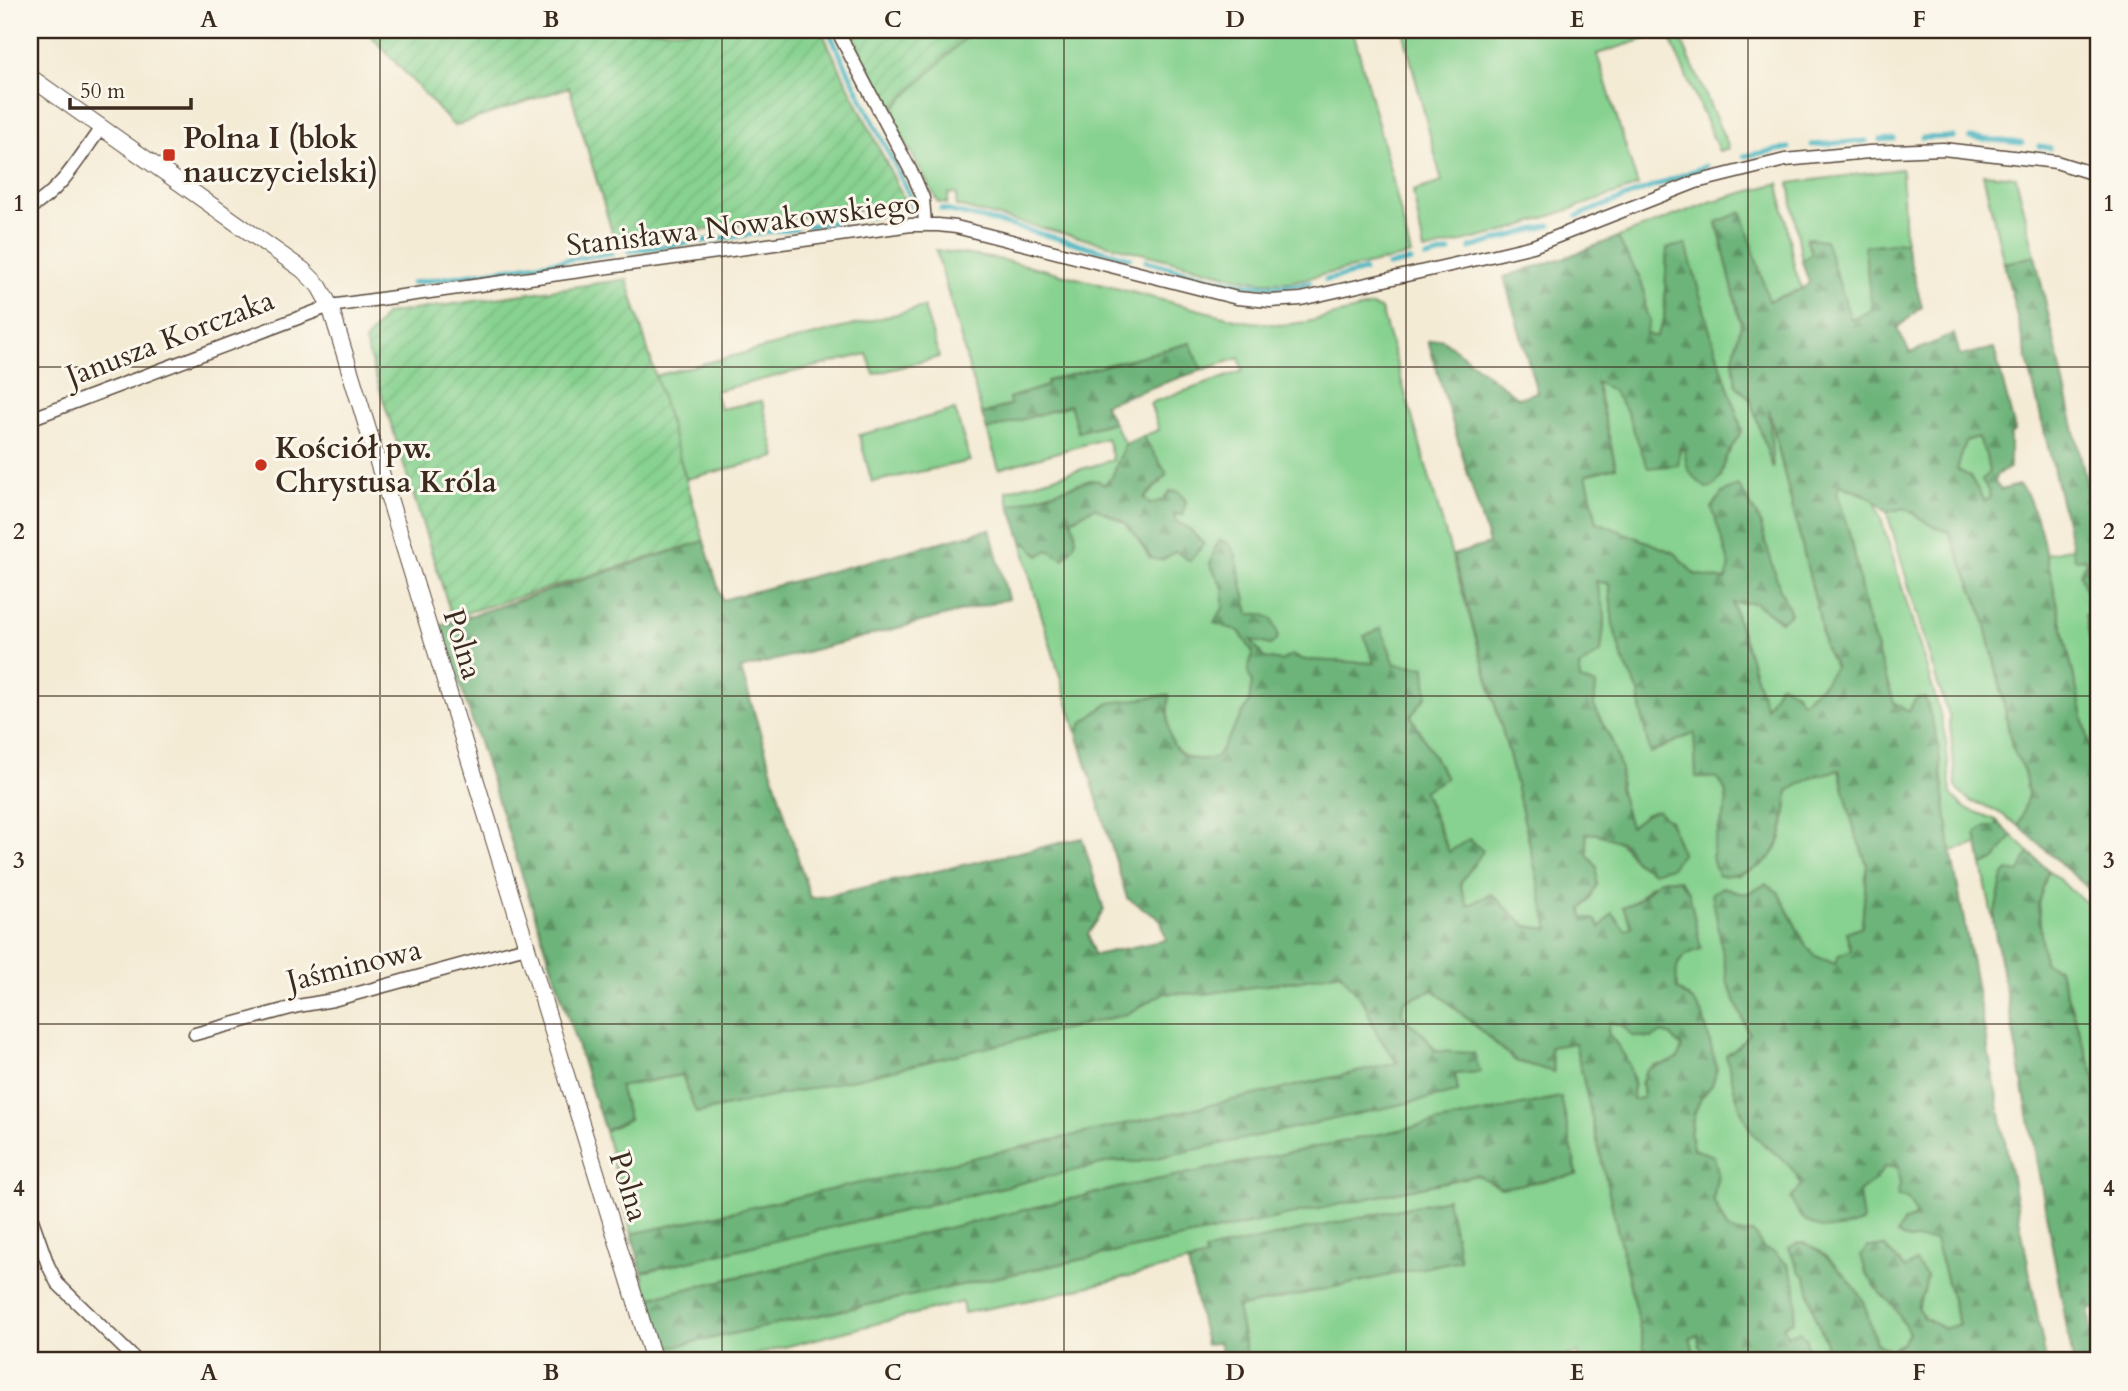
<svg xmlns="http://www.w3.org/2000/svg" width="2128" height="1391" viewBox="0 0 2128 1391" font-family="Cardo,serif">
<defs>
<pattern id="forest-firs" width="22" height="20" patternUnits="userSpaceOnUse" patternTransform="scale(1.75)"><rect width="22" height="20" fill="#6db47a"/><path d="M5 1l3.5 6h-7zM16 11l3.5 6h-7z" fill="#5b9363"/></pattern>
<pattern id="garden-furrows" width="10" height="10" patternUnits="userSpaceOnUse" patternTransform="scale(1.75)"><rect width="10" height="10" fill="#87d290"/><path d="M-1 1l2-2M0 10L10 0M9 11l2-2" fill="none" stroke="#75b47c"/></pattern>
</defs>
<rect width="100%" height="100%" fill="#fbf7ec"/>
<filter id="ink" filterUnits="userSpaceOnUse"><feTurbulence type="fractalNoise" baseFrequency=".0143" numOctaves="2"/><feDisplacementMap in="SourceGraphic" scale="14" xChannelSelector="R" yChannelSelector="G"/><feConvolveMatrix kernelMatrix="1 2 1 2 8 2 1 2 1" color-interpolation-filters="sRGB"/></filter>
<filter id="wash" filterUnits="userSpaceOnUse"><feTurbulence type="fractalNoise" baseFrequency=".00686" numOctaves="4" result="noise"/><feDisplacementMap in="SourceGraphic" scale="28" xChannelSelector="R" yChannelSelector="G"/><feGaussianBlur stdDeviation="1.57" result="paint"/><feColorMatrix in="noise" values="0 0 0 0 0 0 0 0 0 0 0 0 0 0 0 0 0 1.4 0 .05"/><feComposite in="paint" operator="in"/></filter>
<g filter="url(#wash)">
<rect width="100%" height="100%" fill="#f4ebd5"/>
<path fill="#87d290" stroke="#617e57" stroke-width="2" d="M973 30H1353L1392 177 1411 255 1290 282H1262L1239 278 956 206 957 194 949 193 947 204 938 202 889 112Z
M1403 30H1677L1729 148 1719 151 1667 32 1597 54 1638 186 1504 232 1424 251 1413 191 1442 182Z
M1902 169 1905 242 1865 246 1873 310 1850 321 1806 239 1812 253 1802 261 1789 183Z
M1983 174 2016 177 2035 256 2004 263Z
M1779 183 1794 266 1802 289 1768 301 1742 213 1717 223 1741 324 1733 359 1736 385 1750 399 1772 465 1767 404 1818 611 1824 646 1835 668 1822 685 1802 702 1766 709 1732 602 1755 603 1780 621 1791 613 1779 587 1723 540 1730 566 1725 581 1694 574 1675 553 1597 522 1586 474 1616 467 1596 381 1612 390 1626 410 1636 433 1666 465H1678L1680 448 1721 477 1726 457 1742 430 1712 338 1667 249 1664 320 1656 337 1646 334 1645 292 1638 274 1624 254 1618 237 1713 201Z
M936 250 997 259 1030 266 1243 321 1282 325 1307 322 1372 306 1381 309 1509 754 1549 929 1526 926 1491 894 1468 906 1449 852 1423 790 1446 778 1411 716 1427 695 1374 663 1305 660 1291 655 1281 661 1264 658 1250 639 1270 645 1262 614H1249L1235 553 1210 563 1223 588V608L1253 652 1248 671 1252 683 1249 703 1216 758C1188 763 1169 753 1167 722 1166 713 1168 704 1168 695L1083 722 1077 733 1030 577 1023 544 1026 542 1039 556 1071 520 1095 507 1125 523 1136 536 1150 558 1175 550 1190 560 1187 527 1176 522 1173 514 1183 515 1186 501 1179 492 1170 491 1163 500 1150 505 1144 498 1161 482 1166 474 1143 436 1159 430 1150 403 1243 371 1239 358 1202 370 1190 343 1047 381 1048 386 1009 398 1011 405 982 414Z
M924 307 939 357 874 374 867 354 715 391 720 409 762 401 776 457 686 479 655 376Z
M1071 405 1078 432 1113 422 1125 444 1112 477 1103 485 1091 480 1010 506 1006 491 1113 460 1107 438 999 469 987 430Z
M955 410 970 461 872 482 859 435Z
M1978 437 1986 455 1989 473 1982 481 1989 492 1990 499 1985 501 1970 477 1957 470 1966 441Z
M1839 485 1875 499 1939 709 1946 741 1951 794 1963 807 1996 820 1998 824 1994 827 1986 826 1976 834 1979 844 1951 851 1937 738 1925 698H1916L1908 713 1894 702 1880 661 1864 606 1853 547 1837 492Z
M1905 508 1931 525 1949 532 1983 614 2001 689 2012 747 2024 771 2028 794 2019 826C2013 822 2006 817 2000 813 1983 804 1964 804 1956 785L1949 715 1937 682 1887 512Z
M2073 548 2076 559 2085 558 2087 591 2098 586V599H2086L2090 612 2085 615 2098 674V783L2046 554Z
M1595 581 1609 584 1613 625 1623 660 1639 692 1643 722 1651 752 1694 733 1717 778 1725 787 1727 806 1719 826 1737 876C1745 872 1756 869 1763 864 1785 849 1786 815 1788 791L1815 776 1839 770 1855 833 1867 864 1862 926 1851 950 1835 964 1815 956 1806 946 1778 892 1765 884C1748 896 1741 896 1723 887L1728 984 1749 1034 1739 1046 1726 1055 1736 1095 1765 1146 1782 1157 1796 1172 1801 1185 1791 1199 1859 1192 1876 1179 1885 1167 1898 1166 1900 1184 1916 1213 1909 1240H1935L1959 1325 1944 1329 1924 1318 1917 1307 1924 1293 1916 1262 1905 1269 1885 1247 1880 1293 1894 1306 1909 1333 1903 1343 1890 1350 1876 1343 1862 1299 1798 1243 1789 1248 1800 1272 1806 1277 1815 1317 1826 1341V1361H1810L1806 1338 1787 1335 1783 1325 1796 1309V1289L1789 1267 1773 1252 1764 1249 1753 1233H1737L1728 1229 1713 1200 1718 1173 1714 1157 1693 1149 1690 1134 1694 1114 1701 1098 1712 1085 1717 1069 1703 1016 1694 1002 1677 989C1675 972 1674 966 1687 953L1651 885 1636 901 1623 907 1633 926 1625 931 1607 919 1600 929 1583 918 1581 908 1588 902 1597 884V867L1588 856 1586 833C1612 834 1621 840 1635 861L1682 853 1675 837 1670 820 1645 815 1630 827 1619 788 1621 769 1612 742 1594 706 1596 685 1580 680 1579 667 1601 652 1605 615Z
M2012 836 2029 852 2020 873 2003 876 1993 921 1982 865 1994 861Z
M2048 870 2098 913V1097L2096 1081 2058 968 2044 963 2038 904Z
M1340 972 1365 1004 1377 1034 1398 1064 632 1234 605 1131 629 1119 619 1087 683 1075 697 1113 1127 1014 1164 993 1204 994 1301 980Z
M1434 990 1516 1061 1554 1071 1550 1047 1575 1042 1647 1361H1580L1578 1353 1541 1361H1248L1237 1308 1459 1260 1447 1199 1205 1252 1207 1258 1035 1299 964 1313 962 1302 729 1361H664L661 1349 1478 1175 1501 1188 1577 1174 1561 1097 1122 1187 648 1298 642 1272 1114 1161 1138 1162 1458 1091 1455 1074 1421 1032 1404 1019 1401 1011 1404 1001Z
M1609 1022 1670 1035 1682 1047 1678 1058 1668 1064 1653 1065 1641 1083 1643 1098 1633 1100 1634 1079 1608 1033Z
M1698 1335 1705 1353 1734 1358 1749 1356 1772 1359V1361H1697L1689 1338Z"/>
<path fill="url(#forest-firs)" stroke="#546f4c" stroke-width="2" fill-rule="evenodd" d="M1742 212 1769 301 1802 289 1809 283 1802 261 1812 253 1806 238 1825 240 1851 320 1872 310 1864 246 1905 242 1922 307 1897 328 1910 353 1954 334 1960 356 1994 348 2015 430 2010 435V468L1996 475 1995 482 2001 490 2019 485 2027 494 2040 528 2098 783V897L2019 826 2028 794 2024 771 2012 747 2001 689 1983 614 1949 532 1931 525 1905 508 1887 512C1873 497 1860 491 1840 485L1837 492 1853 547 1864 606 1880 661 1894 702 1908 712 1916 698H1925L1937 738 1951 851 2046 1361H1826V1341L1815 1317 1806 1277 1800 1272 1789 1248C1789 1247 1798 1243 1799 1243 1817 1241 1856 1285 1863 1301 1868 1315 1872 1330 1876 1343L1890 1350 1903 1343 1909 1333 1894 1306 1880 1293 1866 1273 1861 1255 1868 1247H1885L1905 1269 1916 1262 1927 1277 1924 1293 1917 1307 1924 1318 1944 1329 1959 1324 1935 1240H1909L1897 1234 1903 1222 1915 1217 1916 1213 1908 1199 1897 1196 1900 1184 1897 1166 1885 1167 1876 1179 1859 1192 1863 1222C1833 1233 1803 1234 1791 1198L1801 1185C1790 1157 1770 1154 1753 1133 1739 1116 1732 1077 1726 1055L1739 1046 1749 1033 1728 984 1712 893 1723 887C1741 896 1748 896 1765 884L1778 892 1806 946 1815 956 1835 964 1839 955 1851 950 1846 932 1862 926 1867 864 1855 833 1839 770 1815 776 1788 791C1783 841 1778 876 1718 876 1716 869 1712 861 1712 854 1714 825 1741 803 1717 778L1696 777 1694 733 1650 753 1643 722 1639 692 1623 660 1613 625 1609 584 1596 581 1605 615 1601 652 1579 667 1580 680 1596 685 1594 706 1612 742 1621 769 1619 788 1630 827 1645 815 1657 810C1675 823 1673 834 1682 853L1671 867 1653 872 1635 861 1623 843 1598 834 1586 833 1588 856 1597 867V885L1588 902 1582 908 1583 917 1596 920 1600 928 1612 913 1625 930 1632 926 1623 907C1631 904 1638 901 1644 895 1658 880 1657 877 1679 880L1689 892 1701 949C1676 956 1675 964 1677 989L1694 1002 1703 1016 1717 1069 1712 1085 1701 1098 1694 1114 1690 1134 1693 1149 1714 1156 1718 1173 1713 1200 1727 1229 1737 1233H1753L1764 1249 1773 1252 1789 1266 1796 1289V1309L1793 1321 1783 1326 1787 1335 1800 1332 1806 1338 1810 1361H1772V1359L1749 1356 1734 1358 1705 1353 1699 1345 1698 1335 1690 1338 1697 1361H1647L1575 1043 1550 1047 1554 1072 1516 1061 1434 990 1404 1001C1397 1021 1410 1021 1421 1032 1427 1037 1431 1045 1435 1051L1474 1053 1480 1072 1455 1074 1458 1092 1138 1162 1114 1161 642 1272 632 1234 1397 1063 1377 1034 1365 1004 1340 972 1301 980 1204 994 1164 993 1127 1014 864 1077 696 1113 682 1075 619 1086 629 1119 605 1131 441 625 704 541 722 600 990 529 1008 599 741 669 810 898 826 896 1082 838 1104 910 1088 934 1094 955 1166 940 1161 920 1127 898 1077 733 1083 722 1109 703 1169 695C1165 732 1168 767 1216 758L1249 703 1252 683 1248 671 1253 652 1239 631 1214 623 1223 608V588L1210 564 1215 548 1220 540 1228 543 1235 553 1249 614H1262L1272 619 1278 634 1277 640 1270 645 1251 640 1264 658 1281 661 1291 655 1305 660 1374 663 1364 636 1381 628 1395 664 1425 667 1427 695 1411 716 1446 778 1423 791 1449 852 1469 839 1483 851 1460 884 1468 906 1491 894 1526 926 1549 929 1509 754 1453 555 1489 544 1428 341 1442 339 1518 398 1537 392 1504 277 1569 256 1618 237C1625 256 1638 270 1643 288 1647 300 1642 310 1650 320L1646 334 1656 337 1664 320 1667 248 1686 244 1712 338 1742 430 1726 457 1721 477 1713 487 1706 488C1691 476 1685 470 1685 450L1680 448 1678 465 1648 468 1626 410 1612 390 1596 382 1616 467 1586 475 1597 522 1675 553 1694 574 1725 580 1730 566 1712 508 1722 493 1738 485 1759 519 1779 587 1791 614 1781 621 1755 603H1732L1766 708 1780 684 1796 692 1802 702 1822 685 1835 667 1824 646 1818 611 1769 410 1773 469 1750 399 1736 385 1733 359 1741 324 1717 222ZM1977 437 1986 455 1989 472 1982 481 1989 492 1990 498 1985 501 1970 477 1957 469 1966 441ZM1609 1022 1623 1026 1632 1036 1652 1038 1660 1033 1670 1035 1682 1047 1678 1058C1652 1073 1639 1057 1643 1098L1633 1100C1634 1069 1628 1057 1608 1033Z
M2035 256 2098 533V586L2086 591 2080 574 2083 566 2087 563 2085 558 2075 559 2004 263Z
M1190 343 1202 370 1104 404 1113 422 1078 432 1070 405 987 430 982 414 1010 405 1009 398 1047 386V381Z
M1143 436 1167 474 1144 498 1150 504 1163 500 1170 491 1179 492 1186 502 1183 515 1174 514 1176 522 1187 527 1204 544 1190 561 1175 551C1147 578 1144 537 1125 523 1116 517 1104 513 1095 507L1071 520C1079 539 1077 543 1064 559L1048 550 1039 556 1027 543 1023 544 1010 506 1091 480 1099 481 1104 485 1112 477 1125 444Z
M2086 598 2098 599V674L2085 615 2090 612Z
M1996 820 2012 836 1994 861 1982 865 1976 834C1982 825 1990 829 1998 824Z
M2029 852 2048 870 2038 904 2044 963 2058 968 2096 1081 2098 1097V1309H2090L2091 1333H2098V1361H2073L1993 921 2003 876 2008 870 2020 872Z
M1561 1097 1577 1175 1501 1188 1477 1175 661 1349 648 1298 1122 1187Z
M1447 1199 1460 1260 1237 1308 1248 1361H1225L1219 1342 1206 1345 1188 1263 1206 1258 1205 1251Z"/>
<path fill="url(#garden-furrows)" stroke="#617e57" stroke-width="2" d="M366 30H821L906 203 615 242 569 87 454 126Z
M850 30H973L889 112Z
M627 279 704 541 452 617 365 342 386 314Z"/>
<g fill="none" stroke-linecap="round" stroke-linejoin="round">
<path stroke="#48b6c2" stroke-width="5" d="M828 30 911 198 912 209
M1922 138 1954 137
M1970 138 2022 143
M1880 140 1894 139
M1812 145 1866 141
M2039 146 2050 148
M1744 156 1789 148
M941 209 1001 223 1130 258
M1577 216 1706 166
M807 226 897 212
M1470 248 1550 225
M629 251 796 228
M1426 258 1450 252
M1146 261C1199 275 1256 294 1310 283
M1388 266 1411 261
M1326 280 1364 271
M412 283 612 253"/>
</g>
</g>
<g filter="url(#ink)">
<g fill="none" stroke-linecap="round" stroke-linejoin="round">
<g stroke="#574739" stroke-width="15">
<path id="minor" d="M837 30 915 179 923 198 925 224
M30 208C62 190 80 156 101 128
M30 419 330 306 911 225H938L956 227 1237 298 1270 301 1301 299 1495 255 1533 246 1696 182 1785 160 1869 152 1943 149 2056 162 2098 175
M195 1034 298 1006 333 1000 526 947
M30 1214 48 1265 57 1283 137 1361"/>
</g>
<g stroke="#574739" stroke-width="18">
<path id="tertiary" d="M30 77 303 270 319 286 330 306 654 1361"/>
</g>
<use href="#minor" stroke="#fff" stroke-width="12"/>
<use href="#tertiary" stroke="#fff" stroke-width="16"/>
</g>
</g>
<path fill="none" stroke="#3b2a1e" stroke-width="2" stroke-opacity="0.55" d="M380 30V1361M722 30V1361M1064 30V1361M1406 30V1361M1748 30V1361M30 367H2098M30 696H2098M30 1024H2098"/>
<g fill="#c8321e" stroke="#fbf7ec" stroke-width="2.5">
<rect x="162" y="148" width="14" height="14" rx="3.5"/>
<circle cx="261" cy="465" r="7"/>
</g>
<g text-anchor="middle" stroke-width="6" stroke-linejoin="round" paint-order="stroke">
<g font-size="30" font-weight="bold" fill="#3b2a1e" stroke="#fbf7ec" text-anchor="start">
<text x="183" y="148">Polna I (blok<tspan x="183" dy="34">nauczycielski)</tspan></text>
<text x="275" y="458">Kościół pw.<tspan x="275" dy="34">Chrystusa Króla</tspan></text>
</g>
<g font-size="30" fill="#3b2a1e" stroke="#fbf7ec">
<text transform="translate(743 224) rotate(-7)" y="10">Stanisława Nowakowskiego</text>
<text transform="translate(170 338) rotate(-21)" y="10">Janusza Korczaka</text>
<text transform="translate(463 644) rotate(73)" y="10">Polna</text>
<text transform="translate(354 965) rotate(-14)" y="10">Jaśminowa</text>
<text transform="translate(629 1186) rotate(73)" y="10">Polna</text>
</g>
</g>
<rect width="2128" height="1391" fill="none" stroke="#fbf7ec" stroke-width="77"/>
<path d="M70 98v10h121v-10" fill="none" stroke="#3b2a1e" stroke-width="3.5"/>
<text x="80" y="98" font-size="21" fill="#3b2a1e" stroke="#fbf7ec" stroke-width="5" paint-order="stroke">50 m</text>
<rect x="38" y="38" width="2052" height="1314" fill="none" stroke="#3b2a1e" stroke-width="2.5"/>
<g font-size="23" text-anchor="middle" font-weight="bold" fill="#3b2a1e">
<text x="209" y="27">A</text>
<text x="551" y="27">B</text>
<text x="893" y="27">C</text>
<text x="1235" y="27">D</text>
<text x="1577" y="27">E</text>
<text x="1919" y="27">F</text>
<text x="19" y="211">1</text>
<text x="2109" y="211">1</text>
<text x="19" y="539">2</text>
<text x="2109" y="539">2</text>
<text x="19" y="868">3</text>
<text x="2109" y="868">3</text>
<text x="19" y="1196">4</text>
<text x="2109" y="1196">4</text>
<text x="209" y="1380">A</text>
<text x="551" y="1380">B</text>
<text x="893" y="1380">C</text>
<text x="1235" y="1380">D</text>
<text x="1577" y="1380">E</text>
<text x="1919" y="1380">F</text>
</g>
</svg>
